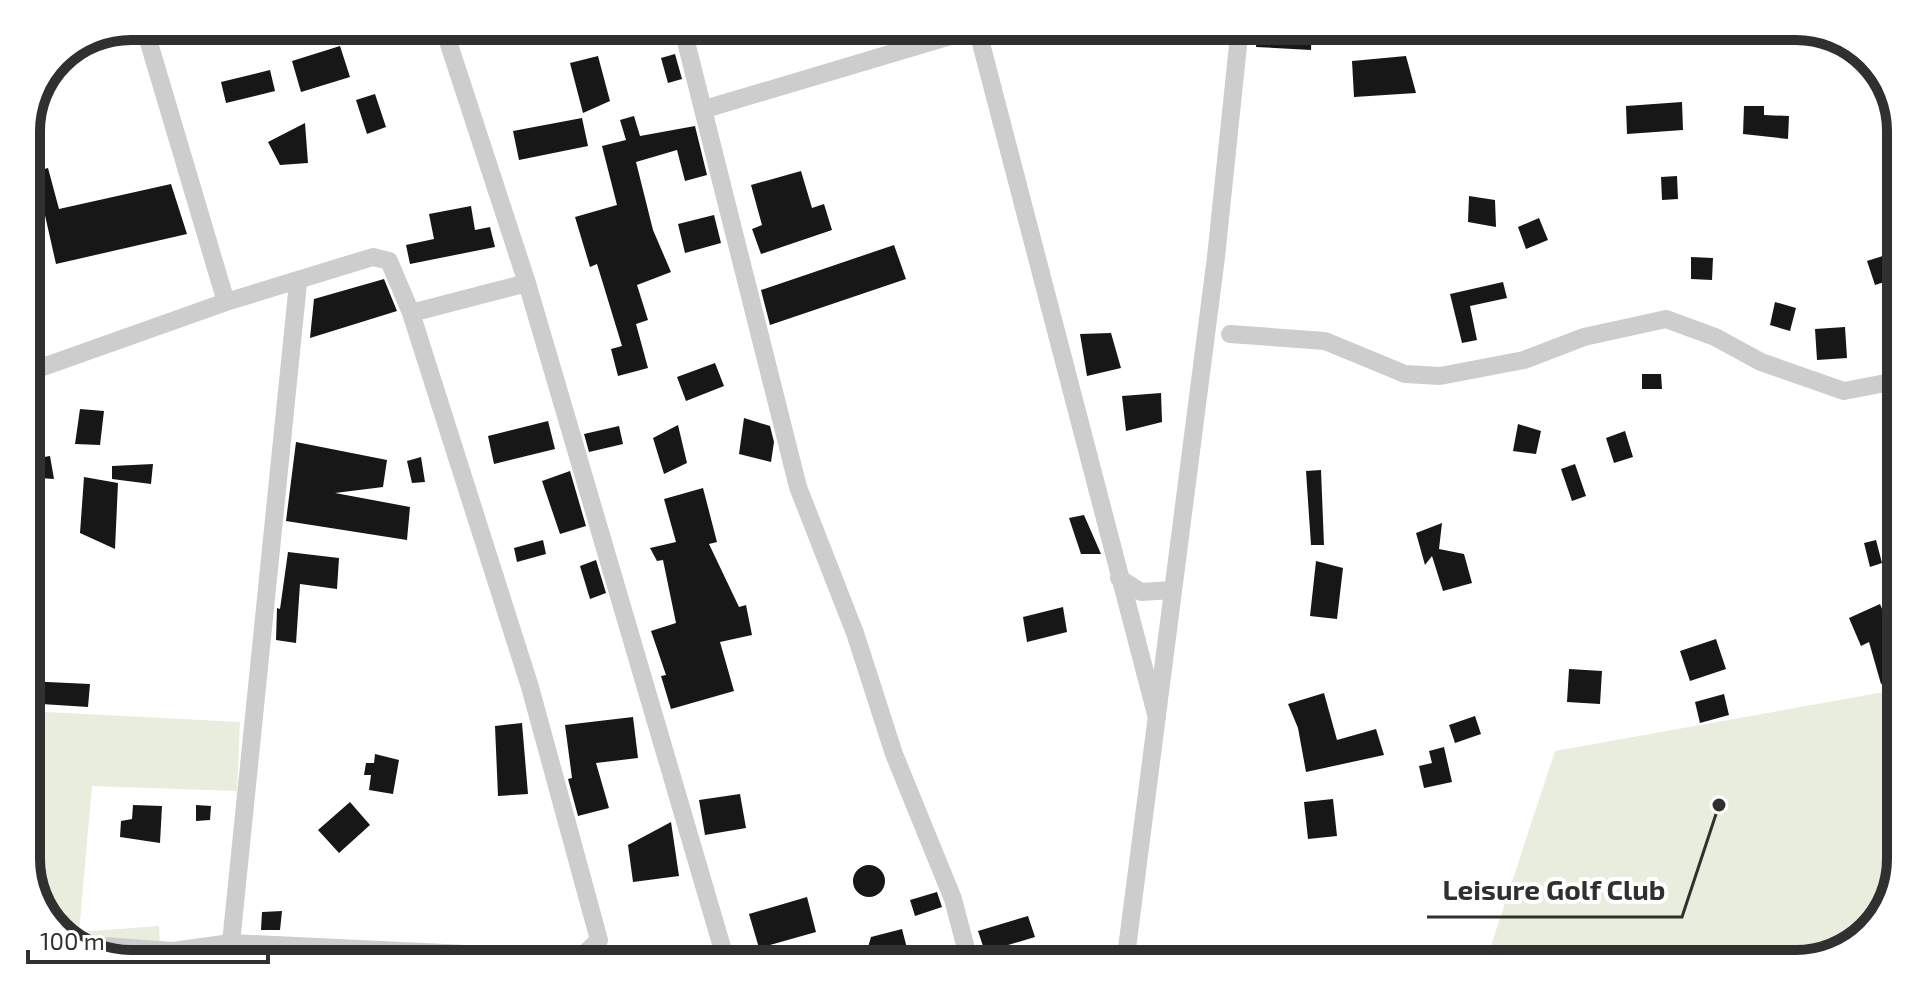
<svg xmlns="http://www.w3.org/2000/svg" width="1927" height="990" viewBox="0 0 1927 990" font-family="'Exo 2',sans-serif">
<rect width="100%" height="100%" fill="#fff"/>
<path fill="#e8eddd" d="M1901 689V859L1890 906 1849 950 1796 964H1485L1555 751Z
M26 711 240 722 237 791 92 786 79 932 159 926 161 964C0 964 26 829 26 711Z"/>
<path fill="#171717" d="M1257 26H1312L1311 50 1256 47Z
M1850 43 1862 54 1861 64 1848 63Z
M340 46 350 77 301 92 292 61Z
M675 54 682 79 668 83 661 58Z
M598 56 610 101 583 113 570 63Z
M1406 56 1416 93 1354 97 1352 61Z
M270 70 275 91 226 103 221 82Z
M375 94 386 127 367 134 356 100Z
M1682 102 1683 130 1627 134 1626 106Z
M1744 106H1764V115L1789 116 1788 139 1743 134Z
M634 116 640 136 695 126 707 175 685 181 677 150 636 162 653 230 671 272 637 285 648 320 636 324 648 368 618 376 611 349 622 346 597 264 590 267 575 217 617 205 602 146 626 140 620 120Z
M582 118 588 146 519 160 513 131Z
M305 123 308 163 280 165 268 142Z
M48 168 59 209 171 184 187 234 56 264 42 202 26 207V174Z
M801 171 812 208 824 204 832 230 761 254 752 229 762 225 751 185Z
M1677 176 1678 199 1662 200 1661 177Z
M1469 196 1495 200 1496 227 1468 222Z
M471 206 475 230 490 227 495 247 410 264 406 245 434 239 429 214Z
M714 215 721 243 685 253 678 224Z
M1539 218 1548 240 1526 249 1518 227Z
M894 245 906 279 770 325 761 290Z
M1889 254 1897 278 1875 285 1867 261Z
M1691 257 1713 258 1712 280 1691 279Z
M384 279 397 311 310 338 314 299Z
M1503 282 1507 298 1470 306 1477 340 1462 343 1450 294Z
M1775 302 1796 308 1790 331 1770 325Z
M1845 327 1847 358 1817 360 1815 329Z
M1111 333 1121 368 1087 376 1080 334Z
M715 363 724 386 686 401 677 377Z
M1642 374H1661L1662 389H1642Z
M1161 393 1162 422 1126 431 1122 396Z
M80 409 104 411 100 445 75 444Z
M744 418 770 426 774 442 771 462 739 454Z
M548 421 555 449 494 464 488 436Z
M1518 424 1541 431 1536 454 1513 451Z
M678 425 687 463 664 474 653 438Z
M619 426 623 444 589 452 584 434Z
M1625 431 1633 457 1614 463 1606 438Z
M296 442 387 460 383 487 335 493 410 507 407 540 286 521Z
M50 456 54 479 40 478 38 458Z
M421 457 425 482 412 483 407 461Z
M153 464 151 484 112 479V466Z
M1575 464 1586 496 1572 501 1561 469Z
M1321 470 1324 545H1311L1306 471Z
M570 471 586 526 560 534 542 481Z
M84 477 118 483 115 549 80 533Z
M703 488 717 542 709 544 739 607 746 605 752 635 720 642 734 691 671 709 661 676 666 675 651 631 676 623 663 560 657 561 650 548 676 542 664 499Z
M1084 515 1101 554H1081L1069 518Z
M1442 523 1439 549 1464 554 1472 583 1443 591 1432 556 1425 565 1416 533Z
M543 540 546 554 517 562 514 548Z
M1876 540 1882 563 1870 567 1864 543Z
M288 552 339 558 337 589 300 584 296 643 276 640 277 608 280 609Z
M596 560 606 593 590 599 580 566Z
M1316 561 1343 568 1337 619 1310 616Z
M1880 604 1896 642 1901 641V678L1881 684 1869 642 1861 646 1849 618Z
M1063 607 1067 632 1027 642 1023 617Z
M1716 639 1726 669 1690 681 1680 651Z
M1569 669 1602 671 1600 704 1567 702Z
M26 681 90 684 88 707 26 703Z
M1324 693 1337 740 1376 729 1384 755 1306 772 1298 728 1288 704Z
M1724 694 1729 715 1700 723 1695 702Z
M1475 716 1481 734 1455 743 1449 725Z
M633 717 638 758 596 763 609 808 578 816 568 779 572 778 565 725Z
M522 723 528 794 498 796 495 726Z
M1444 747 1452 782 1424 788 1419 766 1432 763 1429 751Z
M375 754 399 760 393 794 369 790 371 775H364L366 763H374Z
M740 794 746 828 705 835 699 800Z
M1333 799 1337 836 1308 839 1304 802Z
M350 802 370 825 339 853 318 830Z
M133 805 162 806 160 843 120 837 121 821 132 819Z
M196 805 211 806 210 820 196 821Z
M671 822 679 876 633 882 628 845Z
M853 881a16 16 0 1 1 32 0a16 16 0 1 1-32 0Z
M937 892 942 907 915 916 910 900Z
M807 897 816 932 759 948 749 914Z
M282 911 280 930H261L262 912Z
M1028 916 1035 937 985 952 978 931Z
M902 929 909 956 880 964H863L871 937Z"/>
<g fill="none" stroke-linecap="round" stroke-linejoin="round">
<path stroke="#cdcdcd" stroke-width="18" d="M144 26 226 302
M443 26 527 283 727 964
M682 26 798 487 855 633 894 754 953 899 970 964
M705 109 977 28 1157 718
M1230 334 1325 341 1405 374 1440 376 1524 360 1584 337 1666 319 1715 337 1761 362 1844 391 1901 380
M26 373 226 302 373 257 389 261 411 313 527 283
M1119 578 1141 592 1173 590
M231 943 298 283
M74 944 173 951 231 943 508 956 583 955 599 940 530 687 411 313
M1125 964 1216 257 1240 26"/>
</g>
<path d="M0 0H1927V990H0ZM131 40H1796A91 91 0 0 1 1887 131V859A91 91 0 0 1 1796 950H131A91 91 0 0 1 40 859V131A91 91 0 0 1 131 40Z" fill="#fff" fill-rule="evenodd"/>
<path fill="none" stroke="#303030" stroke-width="10" d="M131 40H1796A91 91 0 0 1 1887 131V859A91 91 0 0 1 1796 950H131A91 91 0 0 1 40 859V131A91 91 0 0 1 131 40Z"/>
<path fill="none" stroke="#303030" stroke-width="3" d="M1719 805L1682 917H1427"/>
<circle fill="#303030" stroke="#fff" stroke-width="3" cx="1719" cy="805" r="8"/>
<g font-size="28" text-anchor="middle" font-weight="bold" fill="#303030" stroke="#fff" stroke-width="8" stroke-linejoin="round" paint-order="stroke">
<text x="1554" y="900">Leisure Golf Club</text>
</g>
<path d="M28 950v12h240v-12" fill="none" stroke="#303030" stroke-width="4"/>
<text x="40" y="950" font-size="24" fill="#303030" stroke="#ffffff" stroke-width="6" paint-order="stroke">100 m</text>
</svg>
